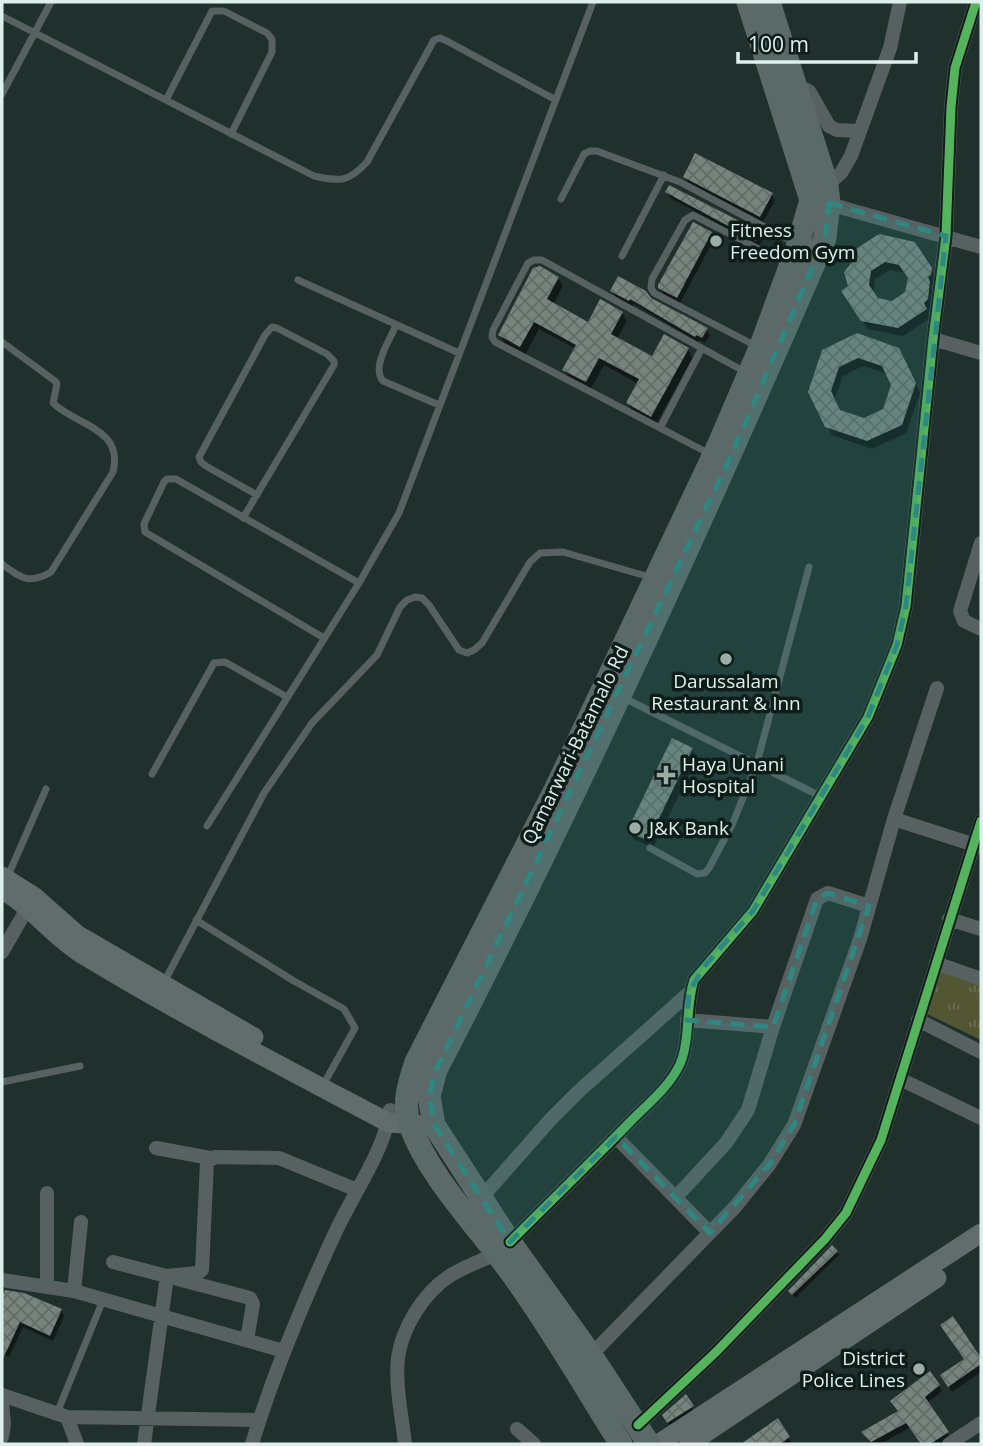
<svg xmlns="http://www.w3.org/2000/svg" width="983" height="1446" viewBox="0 0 983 1446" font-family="'Open Sans',sans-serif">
<defs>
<pattern id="park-tufts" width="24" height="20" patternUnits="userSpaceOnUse" patternTransform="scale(1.75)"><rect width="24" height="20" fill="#525633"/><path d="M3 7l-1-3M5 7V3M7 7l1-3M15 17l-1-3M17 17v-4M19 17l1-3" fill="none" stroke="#6a6f51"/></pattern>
<pattern id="building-cross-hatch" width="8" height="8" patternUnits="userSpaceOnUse" patternTransform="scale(1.75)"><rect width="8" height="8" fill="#77847d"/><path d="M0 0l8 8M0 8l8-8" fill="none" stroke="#626c67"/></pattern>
</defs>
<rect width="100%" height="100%" fill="#20312d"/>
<path fill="url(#park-tufts)" d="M936 963 981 979V1040L921 1011Z"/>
<path fill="#0007" fill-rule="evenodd" d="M685 177 771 194 775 200 763 222 688 183Z
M667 192 760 233 763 239 760 246 670 198Z
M711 233 714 239 680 303 664 294 660 288Z
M851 255 931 269 936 278 935 284 931 286 934 292 932 308 928 313 930 318 903 336 868 329 848 299 854 261ZM890 270 906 273 909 279 907 293 892 303 876 300 873 294 875 279Z
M558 278 563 286 553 305 589 324 622 313 627 321 617 339 652 359 688 349 692 358 656 424 633 412 628 403 639 384 604 365 590 390 569 379 564 370 576 349 539 329 525 355 505 344 500 335Z
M612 291 706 329 710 335 705 343 699 340 698 342 634 304 633 306 616 297Z
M857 335 903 358 920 393 906 433 872 449 832 435 809 392ZM863 366 888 374 893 385 884 410 864 420 840 412 834 401 843 376Z
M692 749 697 758 653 848 634 839 629 831Z
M837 1252 839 1255 795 1298 790 1291Z
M6 1292 61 1310 64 1316 53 1341 23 1327 9 1357 2 1354V1301Z
M952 1319 981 1361V1372L952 1392 942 1376 966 1360Z
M939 1386 942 1391 927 1403 950 1438 940 1444H922L911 1427 880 1444H873L866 1438 864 1433 900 1412Z
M685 1396 695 1413 672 1428 664 1416Z
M778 1421 792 1444H744Z"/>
<path fill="url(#building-cross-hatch)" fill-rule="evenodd" d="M695 153 773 193 760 217 683 177Z
M669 185 761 232 756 241 665 192Z
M693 222 712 232 677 298 658 288V285Z
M879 234 915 242 932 268 931 275 928 277 930 282 928 299 924 303 927 309 898 328 861 321 841 291 848 286 844 272 853 261 848 254ZM885 262 899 265 908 278 905 292 892 301 878 298 869 285 871 271Z
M540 266 559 277 547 299 588 322 600 299 604 301 623 312 611 334 652 356 664 334 689 348 651 417 626 403 639 379 599 358 586 382 562 370 576 345 534 322 520 347 498 335 533 268Z
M618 276 646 291 651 298 708 328 702 338 696 335 695 337 630 299 629 301 610 291Z
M857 333 899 348 916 383 902 425 867 441 825 427 808 392 822 350ZM858 358 882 366 891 385 883 409 864 418 840 410 831 391 839 367Z
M672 738 693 748 648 841 627 831Z
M832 1245 838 1251 792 1295 788 1291Z
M5 1290 24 1293 62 1309 50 1336 20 1322 2 1361V1296Z
M953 1316 981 1358V1364L948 1387 940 1375 964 1359 940 1325Z
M930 1371 940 1385 925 1397 949 1432 930 1444H921L906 1423 871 1442 861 1432 898 1411 890 1401Z
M686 1394 694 1406 667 1423 662 1415Z
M778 1418 790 1437 780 1444H741Z"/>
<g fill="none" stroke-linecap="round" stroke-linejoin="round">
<path stroke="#586162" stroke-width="7" d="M2 16 314 176C340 182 349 182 367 162L434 40 440 38 447 41 554 99
M2 94 51 2
M166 100 212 11H224L267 33 272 39V52L231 134
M561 199 584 154 590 151H597L680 182 795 243
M622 256 664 175
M298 280 459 353
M396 325C390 340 371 367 383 381L439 405
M2 342 55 381 57 384 53 403C77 426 124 428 113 472L51 572C29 585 21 578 2 564
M756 346 654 293 651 288 652 279 685 220 693 215 788 264
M660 428 702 348
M710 454 495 342 492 337 493 330 528 263 534 260H542L747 373
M243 518 334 365V361L327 354 277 328 272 327 265 335 199 457 201 462 206 466 257 495
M324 638 145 532 144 524 164 482 167 479H176L359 583
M624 698 820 796
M152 774 214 663 225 662 287 697
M207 826 359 583 399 513 593 2
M650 848 697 874 705 873 709 868 732 825 757 763 809 567
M7 878 46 789
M196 920 294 981 344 1009 355 1028 327 1078
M163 984 264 793 312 723 377 655 400 607 407 600 415 597 422 598 429 605 459 650 467 653 474 650 482 643 530 562 540 553 563 552 653 578
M2 1082 80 1066
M57 1413 103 1300"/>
<path stroke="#586162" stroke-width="14" d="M796 85 809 91 829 126 837 130 860 131
M827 185 841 173 851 156 890 48 900 2
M822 202 981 247
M933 339 981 353
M981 543 960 611 964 621 981 629
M894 819 981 847
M949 919 981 929
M2 952 28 907
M936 963 981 979
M687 1020 773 1027
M918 1020 981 1052
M900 1079 981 1118
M616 1137 710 1233
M156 1148 210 1158
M47 1193V1287
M482 1197 551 1119 579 1091 689 993
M676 1197 726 1143 748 1110 773 1027 817 899 828 893 869 906
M510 1242C551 1201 591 1162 631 1121 648 1104 670 1086 680 1064 691 1038 685 1007 694 980L753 911 868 717 897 645 906 606 933 339 946 236 951 107 955 68 976 2
M113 1262 250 1298 253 1304 247 1340
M2 1280 74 1291 284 1351
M74 1291 81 1222
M591 1355 735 1207 769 1165 794 1125 860 939 894 819 937 688
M2 1395 67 1417 77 1444
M2 1401 4 1424 2 1437
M67 1417 259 1420
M638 1425 716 1352 825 1239 846 1213 881 1140 981 821
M517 1429 534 1444
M144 1444 167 1276 198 1273 202 1270 207 1162 215 1157 279 1158 357 1190
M252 1444C274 1371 304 1300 336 1231 352 1196 386 1148 390 1110
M405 1444C402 1416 395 1386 398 1358 402 1328 423 1294 448 1277 463 1267 480 1261 497 1254
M949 1444 981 1423"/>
<path stroke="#616c6d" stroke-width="19" d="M2 876 35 897 78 935 254 1037
M2 890C34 908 54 938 85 956 184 1016 287 1069 389 1123L423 1125
M658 1444 981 1233
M689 1444 937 1278"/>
<path stroke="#5c6969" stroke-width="23" d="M621 1444C586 1389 553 1331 515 1278 482 1231 429 1178 410 1125 402 1103 409 1083 416 1062L556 788 718 446 760 348 798 245 811 200 748 2
M649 1444 591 1355 510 1242 434 1125 429 1096 436 1070C577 798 704 519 825 238L829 203 827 185 769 2"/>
<g stroke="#0f1d19" stroke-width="13">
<path id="cycleway" d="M510 1242C551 1201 591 1162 631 1121 648 1104 670 1086 680 1064 691 1038 685 1007 694 980L753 911 868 717 897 645 906 606 933 339 946 236 951 107 955 68 976 2
M638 1425 716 1352 825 1239 846 1213 881 1140 981 821"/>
</g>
<use href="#cycleway" stroke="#56b35d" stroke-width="9"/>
</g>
<path fill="#2e8881" fill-opacity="0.2" stroke="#2e8881" stroke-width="5" stroke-dasharray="14 9" stroke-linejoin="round" d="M829 203 946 236 906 606 897 645 868 717 753 911 703 968 689 993 687 1020 773 1027 817 899 828 893 869 906 794 1125 769 1165 710 1233 616 1137 510 1242 434 1125 429 1096 436 1070 732 454 825 238Z"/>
<g fill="#9cada8" stroke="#0f1d19" stroke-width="2.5">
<circle cx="716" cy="241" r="7"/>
<circle cx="726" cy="659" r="7"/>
<path d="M662.5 764.5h7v7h7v7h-7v7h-7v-7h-7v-7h7z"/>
<circle cx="635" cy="828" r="7"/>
<circle cx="919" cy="1369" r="7"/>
</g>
<g text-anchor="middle" stroke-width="7" stroke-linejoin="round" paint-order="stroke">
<g font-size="19" fill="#def0eb" stroke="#0f1d19" text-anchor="start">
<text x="730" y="237">Fitness<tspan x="730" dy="22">Freedom Gym</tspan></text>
<text x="726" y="688" text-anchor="middle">Darussalam<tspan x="726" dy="22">Restaurant &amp; Inn</tspan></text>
<text x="682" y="771">Haya Unani<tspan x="682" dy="22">Hospital</tspan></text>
<text x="649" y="835">J&amp;K Bank</text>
<text x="905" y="1365" text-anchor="end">District<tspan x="905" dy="22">Police Lines</tspan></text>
</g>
<g font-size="19" fill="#def0eb" stroke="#0f1d19">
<text transform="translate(575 745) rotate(-64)" y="7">Qamarwari-Batamalo Rd</text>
</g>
</g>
<rect width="983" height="1446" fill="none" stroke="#def0eb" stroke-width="7"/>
<path d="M738 52v10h178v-10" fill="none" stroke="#def0eb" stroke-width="3.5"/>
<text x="748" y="52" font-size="21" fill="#def0eb" stroke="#0f1d19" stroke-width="5" paint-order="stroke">100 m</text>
</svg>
